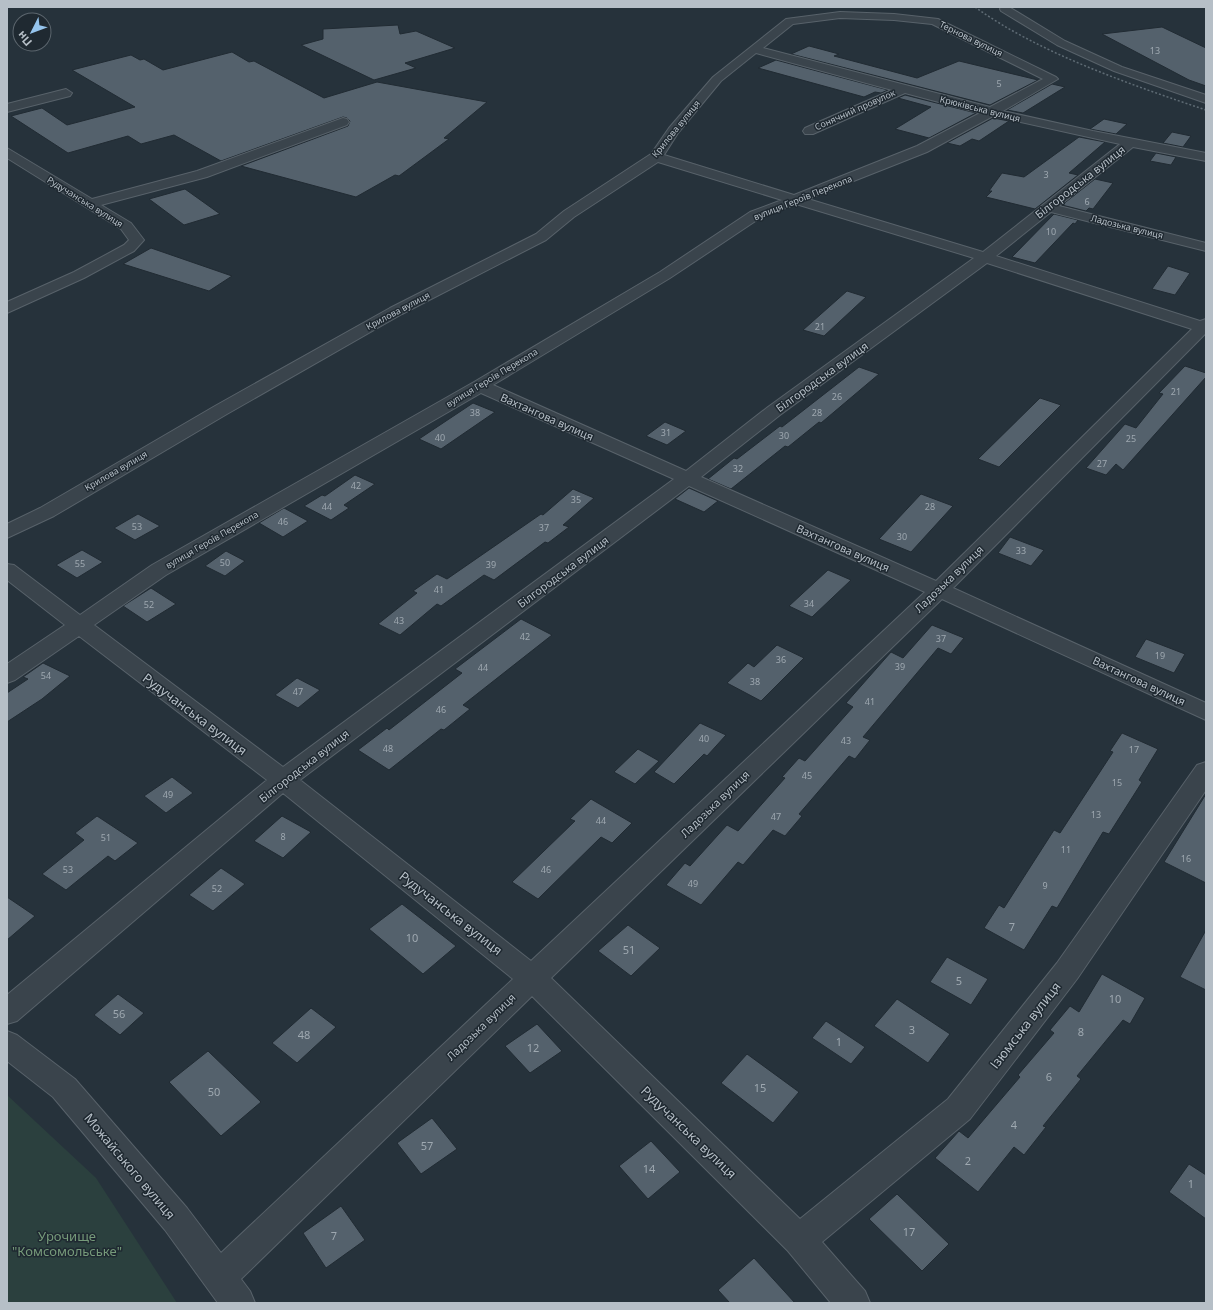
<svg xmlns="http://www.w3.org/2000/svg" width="1213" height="1310" viewBox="0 0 1213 1310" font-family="'Noto Sans',sans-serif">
<rect width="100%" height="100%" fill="#26323b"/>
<path fill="#2b403e" d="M7 1095 96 1178 177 1303H7Z"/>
<path fill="#54616c" stroke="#212b33" d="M398 25 400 34 416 31 455 48 405 63 416 68 374 80 301 45 323 39V29Z
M1162 27 1206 48V86L1189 80 1102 34Z
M809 46 839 54 834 56 917 78 959 61 1038 80 990 105 791 54Z
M232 52 249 62 254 61 324 98 377 82 487 102 444 138 449 139 399 176 395 175 356 197 241 166 348 126 350 121 347 118 343 117 221 161 174 135 141 144 128 136 68 153 11 116 42 108 67 125 135 107 72 70 131 55 140 60 144 59 163 70Z
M776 60 888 90 881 93 875 92 864 97 758 68Z
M1052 84 1065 87 1023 113 1007 110Z
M905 95 976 113 929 138 895 129 931 107 898 98Z
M993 118 1009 121 979 141 972 139 960 146 947 143Z
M1104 119 1127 124 1116 134 1090 129Z
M1172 132 1191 136 1183 147 1163 143Z
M1079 137 1105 142 1069 173 1078 175 1035 209 986 197 992 191H989L1002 173 1024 177Z
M1156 153 1176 157 1171 165 1150 161Z
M1095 179 1113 183 1093 209 1089 208 1086 211 1062 205Z
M185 189 220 214 184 225 149 199Z
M1054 214 1078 220 1075 224 1073 223 1035 263 1012 257Z
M151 248 232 276 209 291 123 264Z
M1168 266 1190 273 1175 295 1152 289Z
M847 291 866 297 824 336 803 330Z
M1185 366 1206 373V377L1123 470 1116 464 1106 475 1086 468 1125 424 1136 428 1163 394 1159 393Z
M859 367 879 374 821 423 819 422 788 447 785 446 731 489 708 479 734 458 737 459 780 426 782 427Z
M1040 398 1061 405 999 467 978 459Z
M473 403 495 412 441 449 419 439Z
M665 422 686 431 667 445 646 436Z
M355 475 375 484 344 505 349 508 331 520 304 506 322 495 325 496Z
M689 488 718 501 704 512 675 499Z
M573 489 594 498 563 525 569 527 548 543 545 542 494 580 484 575 441 606 437 604 400 635 378 624 417 593 413 591 437 574 447 579 541 514 543 515Z
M921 494 953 506 911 552 879 539Z
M284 508 308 521 283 537 259 523Z
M138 514 160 526 135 540 114 528Z
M1010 537 1044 550 1031 566 998 553Z
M82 550 103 562 77 578 56 565Z
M226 551 245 561 225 576 205 566Z
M828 570 851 580 812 617 789 606Z
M151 588 176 604 147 622 123 606Z
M521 619 552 635 463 705 470 709 444 730 441 729 389 770 358 750 387 728 389 730 462 673 455 669Z
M932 625 964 638 951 654 938 648 863 737 870 740 855 759 849 756 799 814 802 816 785 836 773 830 743 865 738 862 701 905 666 885 685 863 690 866 727 825 738 831 785 778 782 777 799 758 805 761 853 707 846 703 891 652 903 658Z
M1146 639 1185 654 1174 673 1135 657Z
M777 645 804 658 761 701 727 683 748 663 754 667Z
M43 663 70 676 42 699 7 722V693L28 679 23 677Z
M297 678 320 690 298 708 275 695Z
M700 723 726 735 707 756 704 754 674 784 654 772Z
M1122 733 1158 749 1139 780 1142 782 1109 834 1103 832 1057 908 1052 906 1024 950 984 928 999 905 1004 908 1054 830 1060 833 1113 752 1110 751Z
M638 749 659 761 635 784 614 772Z
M172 777 193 793 166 813 144 796Z
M1206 794V883L1164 862Z
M591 799 632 823 612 843 601 837 538 899 512 882 575 821 570 819Z
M97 816 138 843 115 861 108 856 66 890 42 874 84 840 75 833Z
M282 816 311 832 283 858 254 841Z
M221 868 245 884 213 911 189 895Z
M7 897 35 916 7 940Z
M402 904 456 946 423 974 369 929Z
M628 925 660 948 631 976 598 951Z
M1206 930V990L1180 977Z
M947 957 988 979 971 1005 930 982Z
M1102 974 1145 998 1130 1024 1123 1020 1077 1076 1081 1079 1043 1126 1046 1127 1024 1155 1014 1147 978 1192 935 1158 959 1131 968 1138 1020 1077 1018 1075 1054 1033 1050 1030 1070 1006 1079 1012Z
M118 994 144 1013 120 1035 94 1015Z
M897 999 950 1034 928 1063 874 1026Z
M311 1008 336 1027 297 1063 272 1043Z
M826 1021 865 1047 851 1064 812 1038Z
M537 1024 562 1051 530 1073 505 1046Z
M208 1051 261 1102 221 1136 169 1082Z
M747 1054 799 1092 773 1123 721 1083Z
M432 1118 457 1149 421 1174 397 1143Z
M651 1141 680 1172 648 1199 619 1166Z
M1189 1164 1206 1175V1219L1169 1192Z
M897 1194 949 1244 922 1271 869 1219Z
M341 1206 365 1240 326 1268 303 1233Z
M754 1258 795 1303H730L718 1290Z"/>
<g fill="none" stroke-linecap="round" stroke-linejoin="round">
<g stroke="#58626a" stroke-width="2">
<path id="minor" d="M1001 7H1009L1065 41 1122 67 1206 95V103L1114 71 1057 45 1001 11 1000 9Z
M840 12 894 14 938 19 1056 77 1058 79 1003 111 1093 131 1206 153V161L1133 147 1059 206 1206 243V251L1051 212 996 256 1200 321 1206 319V333L953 588 1206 703V720L942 599 551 978 800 1219 948 1099 1057 963 1197 765 1206 762V790L1077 979 970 1119 822 1242 865 1291 870 1303H831L788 1251 532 996 241 1279 250 1291 255 1303H218L165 1230 53 1097 7 1061V1031L17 1035 75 1079 187 1208 221 1253 513 979 283 793 17 1021 7 1024V995L267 780 79 636 15 680 7 683V664L65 625 7 580V564L14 565 80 615 152 565 474 382 660 272 750 212 782 200 658 162 574 217 546 240 402 314 227 414 54 516 7 538V524L40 508 215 406 390 308 536 234 564 211 651 154 669 128 713 77 786 19ZM840 18 894 20 932 24 1043 79 990 107 763 48 793 24ZM756 53 892 90 805 128 803 131 805 134H813L905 93 980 113 917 146 794 195 664 155 678 133 721 81ZM993 116 1120 144 983 252 808 199 927 152ZM796 204 974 258 768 407 686 471 493 385 670 278 760 218ZM987 263 1192 329 936 581 701 477 780 415ZM481 393 674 479 283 767 94 625 166 575ZM689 486 925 592 531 961 300 780Z
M66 89 72 93 70 96 7 112V104Z
M343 118 347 119 349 122 347 125 207 177 101 205 131 223 144 240 134 251 84 278 7 313V302L74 272 124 245 129 240 121 229 7 158V148L92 199 197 171Z"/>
</g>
<use href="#minor" fill="#3a444c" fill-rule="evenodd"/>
<path stroke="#5e6b74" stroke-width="1.5" stroke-dasharray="2 2" stroke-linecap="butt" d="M975 7C1039 53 1131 85 1206 110"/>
</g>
<g text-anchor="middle" stroke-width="3" stroke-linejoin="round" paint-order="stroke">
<g font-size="9" fill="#b6bfc7" stroke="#1f2931">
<text transform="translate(971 39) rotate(26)" y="3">Тернова вулиця</text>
<text transform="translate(980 109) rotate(14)" y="3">Крюківська вулиця</text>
<text transform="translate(855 110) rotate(-24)" y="3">Сонячний провулок</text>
<text transform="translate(676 129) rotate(-51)" y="3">Крилова вулиця</text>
<text transform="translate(803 198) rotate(-22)" y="3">вулиця Героїв Перекопа</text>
<text transform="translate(85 202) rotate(32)" y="3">Рудучанська вулиця</text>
<text transform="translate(1127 227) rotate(14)" y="3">Ладозька вулиця</text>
<text transform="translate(398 311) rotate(-28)" y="3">Крилова вулиця</text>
<text transform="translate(492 378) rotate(-31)" y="3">вулиця Героїв Перекопа</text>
<text transform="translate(116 471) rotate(-30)" y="3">Крилова вулиця</text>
<text transform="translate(212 540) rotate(-30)" y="3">вулиця Героїв Перекопа</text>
</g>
<g font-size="9" fill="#9ea8b0">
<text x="1155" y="54">13</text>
<text x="999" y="87">5</text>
<text x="1046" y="178">3</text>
<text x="1087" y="205">6</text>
<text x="1051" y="235">10</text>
<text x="820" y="330">21</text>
<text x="1176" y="395">21</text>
<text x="837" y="400">26</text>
<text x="475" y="416">38</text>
<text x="817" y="416">28</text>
<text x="666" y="436">31</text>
<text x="784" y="439">30</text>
<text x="440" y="441">40</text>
<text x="1131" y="442">25</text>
<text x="1102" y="467">27</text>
<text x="738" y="472">32</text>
<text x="356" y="489">42</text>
<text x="576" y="503">35</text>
<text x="327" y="510">44</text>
<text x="930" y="510">28</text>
<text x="283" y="525">46</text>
<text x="137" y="530">53</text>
<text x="544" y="531">37</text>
<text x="902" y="540">30</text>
<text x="1021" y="554">33</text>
<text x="225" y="566">50</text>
<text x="80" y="567">55</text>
<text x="491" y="568">39</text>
<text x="439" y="593">41</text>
<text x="809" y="607">34</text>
<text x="149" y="608">52</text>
<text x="399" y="624">43</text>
<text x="525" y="640">42</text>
<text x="941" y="642">37</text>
<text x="1160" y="659">19</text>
<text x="781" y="663">36</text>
<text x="900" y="670">39</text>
<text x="483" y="671">44</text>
<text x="46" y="679">54</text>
<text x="755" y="685">38</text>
<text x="298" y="695">47</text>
<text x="870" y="705">41</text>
<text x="441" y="713">46</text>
<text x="704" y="742">40</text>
<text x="846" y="744">43</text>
<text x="388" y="752">48</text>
<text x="1134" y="753">17</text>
<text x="807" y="779">45</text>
<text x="1117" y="786">15</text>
<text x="168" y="798">49</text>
<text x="1096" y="818">13</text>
<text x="776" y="820">47</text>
<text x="601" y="824">44</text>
<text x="283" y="840">8</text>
<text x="106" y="841">51</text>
<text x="1066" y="853">11</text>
<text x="1186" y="862">16</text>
<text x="68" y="873">53</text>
<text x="546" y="873">46</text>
<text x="693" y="887">49</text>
<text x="1045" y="889">9</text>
<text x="217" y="892">52</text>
</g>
<g font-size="11" fill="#b6bfc7" stroke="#1f2931">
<text transform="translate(1080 182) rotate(-38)" y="4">Білгородська вулиця</text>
<text transform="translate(822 377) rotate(-36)" y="4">Білгородська вулиця</text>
<text transform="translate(547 417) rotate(24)" y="4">Вахтангова вулиця</text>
<text transform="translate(843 548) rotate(24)" y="4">Вахтангова вулиця</text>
<text transform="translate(563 572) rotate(-37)" y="4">Білгородська вулиця</text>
<text transform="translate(949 579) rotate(-44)" y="4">Ладозька вулиця</text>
<text transform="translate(1139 681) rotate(25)" y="4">Вахтангова вулиця</text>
<text transform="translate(304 766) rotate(-38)" y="4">Білгородська вулиця</text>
<text transform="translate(715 804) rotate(-44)" y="4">Ладозька вулиця</text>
<text transform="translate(481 1027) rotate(-44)" y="4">Ладозька вулиця</text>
</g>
<g font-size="11" fill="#9ea8b0">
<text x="1012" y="931">7</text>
<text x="412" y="942">10</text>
<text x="629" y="954">51</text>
<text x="959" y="985">5</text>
<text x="1115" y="1003">10</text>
<text x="119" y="1018">56</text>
<text x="912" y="1034">3</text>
<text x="1081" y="1036">8</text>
<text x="304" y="1039">48</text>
<text x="839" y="1046">1</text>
<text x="533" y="1052">12</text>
<text x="1049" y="1081">6</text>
<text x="760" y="1092">15</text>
<text x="214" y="1096">50</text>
<text x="1014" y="1129">4</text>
<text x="427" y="1150">57</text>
<text x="968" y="1165">2</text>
<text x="649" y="1173">14</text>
<text x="1191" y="1188">1</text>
<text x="909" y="1236">17</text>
<text x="334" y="1240">7</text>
</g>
<g font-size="13" fill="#b6bfc7" stroke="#1f2931">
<text transform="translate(195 714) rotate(37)" y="5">Рудучанська вулиця</text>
<text transform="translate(451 913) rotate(38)" y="5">Рудучанська вулиця</text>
<text transform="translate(1025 1025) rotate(-52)" y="5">Ізюмська вулиця</text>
<text transform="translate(689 1132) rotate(44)" y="5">Рудучанська вулиця</text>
<text transform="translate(130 1166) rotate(50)" y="5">Можайського вулиця</text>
</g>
<g font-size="13" fill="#769a7a" stroke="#1f2931">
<text x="67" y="1241">Урочище<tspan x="67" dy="15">"Комсомольське"</tspan></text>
</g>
</g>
<rect width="1213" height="1310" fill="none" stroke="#b6bfc7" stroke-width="16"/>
<g transform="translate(32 32) rotate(228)"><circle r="19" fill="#1f2931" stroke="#5b656d"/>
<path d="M0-3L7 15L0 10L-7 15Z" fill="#95c4ed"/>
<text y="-6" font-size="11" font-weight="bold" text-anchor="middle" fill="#b6bfc7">Пн</text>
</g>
</svg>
